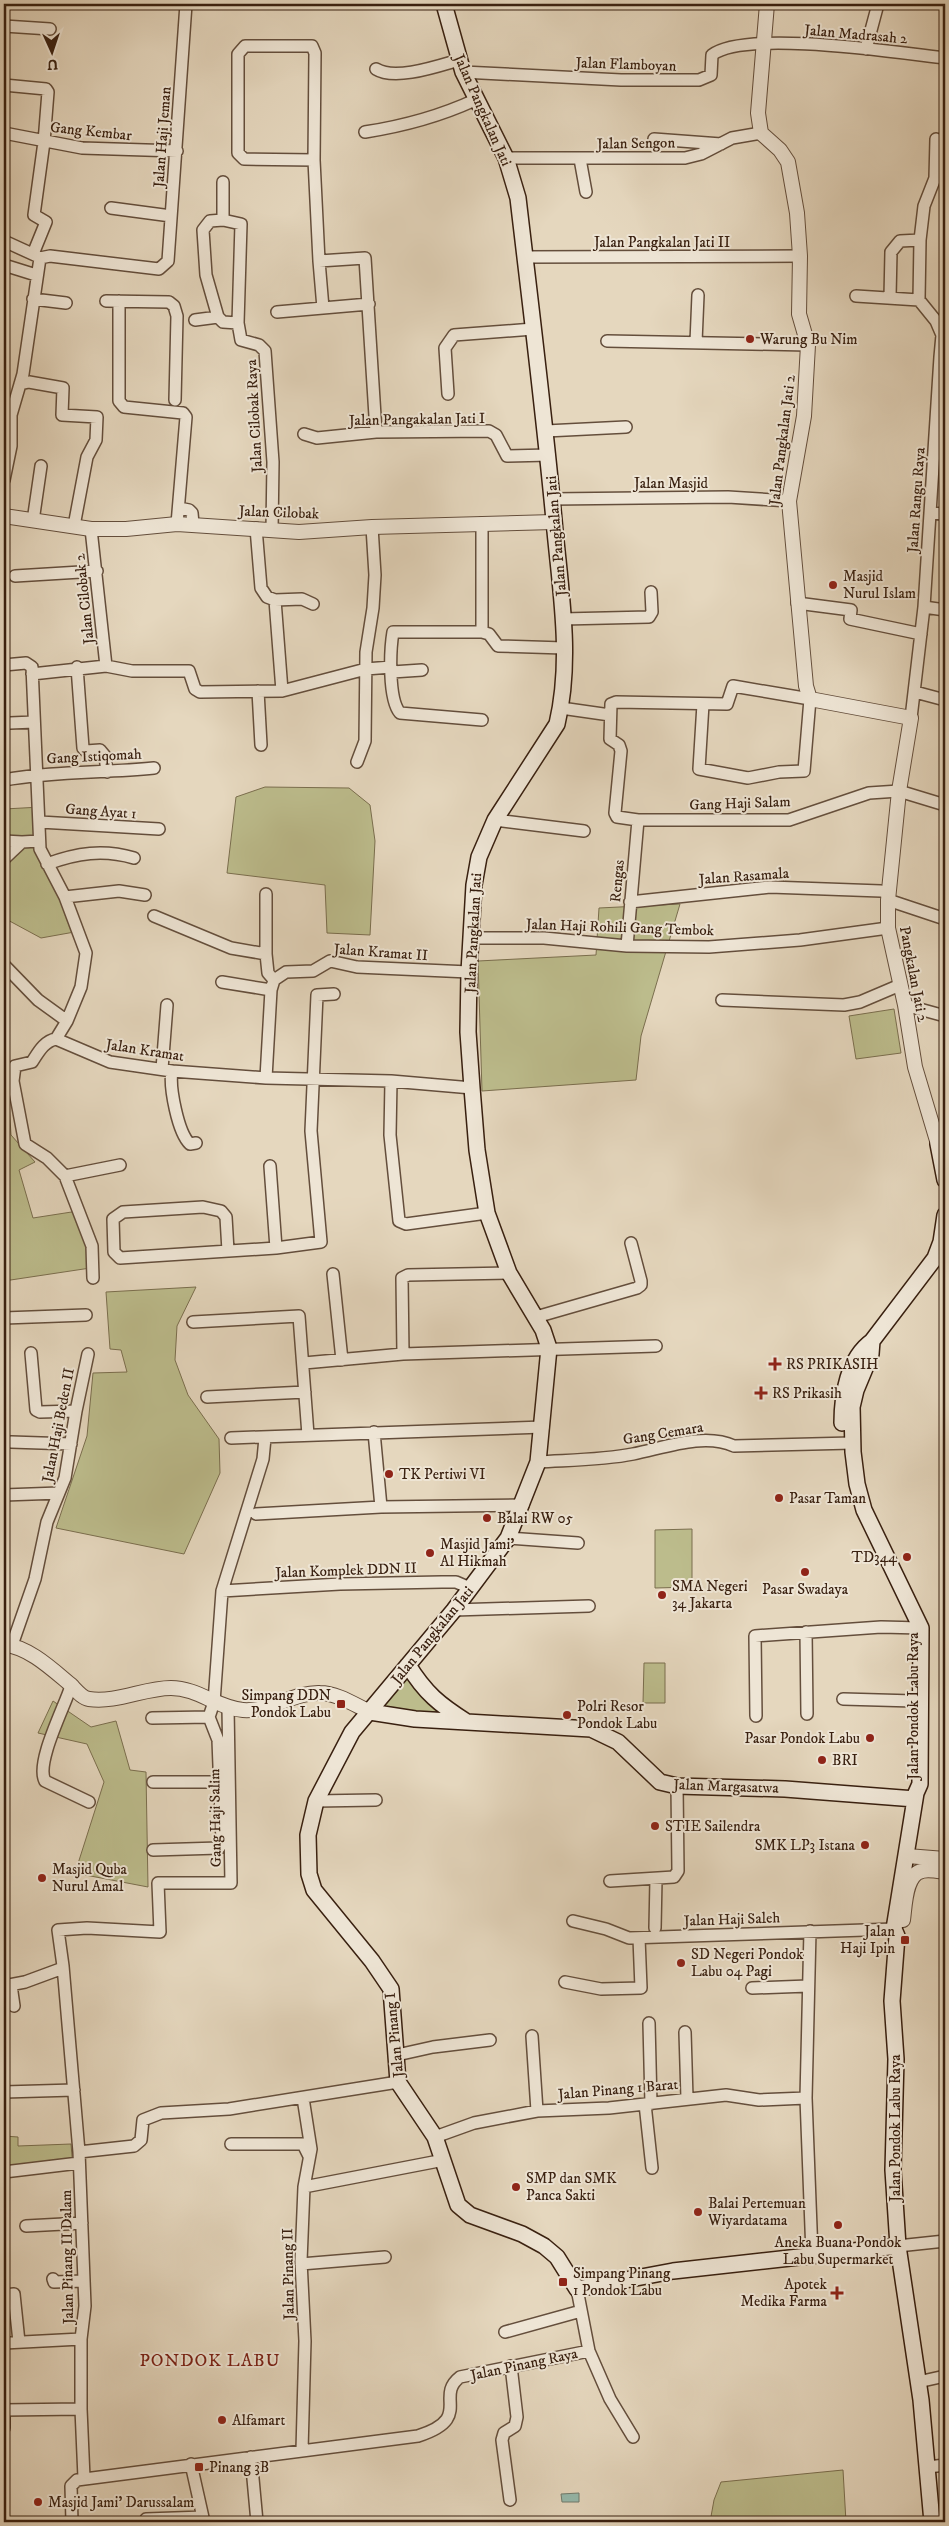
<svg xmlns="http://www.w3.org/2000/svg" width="949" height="2526" viewBox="0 0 949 2526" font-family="'IM FELL DW Pica',serif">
<rect width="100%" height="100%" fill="#e5d7be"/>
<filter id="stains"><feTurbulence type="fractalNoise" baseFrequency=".004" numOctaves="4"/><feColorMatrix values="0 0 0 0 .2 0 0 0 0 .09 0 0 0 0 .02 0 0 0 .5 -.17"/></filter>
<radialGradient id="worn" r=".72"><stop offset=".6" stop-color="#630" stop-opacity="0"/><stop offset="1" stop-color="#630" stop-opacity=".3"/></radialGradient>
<path fill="#bcbc8c" stroke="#7a6e4e" d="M265 787 349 788 370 805 375 841 370 935 327 933 325 885 227 873 236 797Z
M41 807 44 854 80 931 41 938 4 918V809Z
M680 904 641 1036 636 1080 482 1091 478 961 596 955 599 908Z
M894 1009 901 1053 856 1059 849 1016Z
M4 1021 11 1135 35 1162 19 1170 33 1218 78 1211 97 1267 4 1281Z
M196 1287 177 1326 175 1360 188 1395 219 1439 220 1473 184 1554 56 1528 87 1436 93 1373 127 1372 121 1350 110 1349 106 1292Z
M692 1529V1587L655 1588V1530Z
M644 1663H665V1703H643Z
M408 1676 446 1716 381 1708Z
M53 1701 91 1727 116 1721 130 1770 146 1772 148 1887 75 1873 104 1782 87 1744 38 1733Z
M4 2136 18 2137V2146L71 2144 73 2168 4 2174Z
M843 2470 846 2522H710L714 2500 721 2482Z"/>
<path fill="#96baad" stroke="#717c6e" d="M579 2493V2502H562L561 2494Z"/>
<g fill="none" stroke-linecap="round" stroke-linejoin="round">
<g stroke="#644e3c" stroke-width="14">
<path id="minor" d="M4 26 50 29
M866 49 878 4
M376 69C395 81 438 66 459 60
M463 72 621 80H699L711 75 712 55C745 29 900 53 945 58
M4 85 46 89 48 92 44 142 34 215 46 222 33 254
M365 132C404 126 438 117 475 100
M4 133 82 148 177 151
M654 139 721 144
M506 158H685L701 154 732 138 761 133
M580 159 586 192
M314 160 244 159 238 153V54L245 46H312L315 53 314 160 319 261 365 258 376 432
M223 182V220L241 224 238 323 241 340 259 345 265 351 273 462 272 530
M111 208 171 216
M223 220 210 221 203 230 206 275 218 317 223 322 238 323
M4 241 39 257
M525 257 800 256
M319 261 323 308
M4 265 36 275
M856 296 919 300
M890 297 891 252 900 241 920 240
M33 299 66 303
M106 301 169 302 174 306 177 316 175 400
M119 301V401L124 407 183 413 186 417 177 524
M277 312 369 304
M195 320 218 317
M607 341 808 345
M696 342 698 295
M20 384 29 382 63 388 62 415 97 417 96 440 87 457 74 526
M448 394 445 348 454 335 533 329
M546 431 626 427
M304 434 317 438 376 432 489 431 496 435 507 456 549 455
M4 480 11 446V415L23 374 40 258 50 256 159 269 168 261 186 4
M552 499 728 497 789 501
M179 508 189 510 192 513 193 524
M930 513 945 514
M33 521 41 466
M256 528 261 588 267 597 275 600 302 599 313 604
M91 529 106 666
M15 576 97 571
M275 600 282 691
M797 603 851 610 850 619 921 634
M924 607 945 610
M563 619 649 617 652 612 651 592
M482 632V523
M4 665 26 663 32 667 40 849 65 897 86 953 81 987 67 1021 56 1039 110 1062 172 1071 266 1078 391 1081 472 1088
M77 667 83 748 86 751 100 750 105 756 107 772
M392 672 422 670
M32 674 106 666 132 671H189L195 689 200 692 282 691 366 669 391 667
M258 691 261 745
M915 692 945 700
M703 704 699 769 748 778 779 772 804 771 810 699 733 686 727 704 616 702 611 704 610 739 619 745 621 751 615 813 617 817 638 820H789L869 793 899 791 945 805
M561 708 610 715
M911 718 924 607 940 357 942 335 936 321 919 300 920 240 924 206 935 178 936 139
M482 720 400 713C388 699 390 650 393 632H482L489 634 498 646 564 648
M10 723 34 722
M357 762 365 741 366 652 373 608 375 575 372 527
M4 780C53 771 104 773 154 768
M495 820 584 831
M40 822 159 829
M4 841 22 842
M4 859 22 842 39 841
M47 864C77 853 103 849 134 858
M266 894V954
M65 897 119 891 145 895
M888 900 945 919
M630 902 770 887 881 891 889 893
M154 916 231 948 266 954 268 973 274 980
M471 938H544L627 946 709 947 800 940 888 928
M627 946 638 820
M4 965 38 1000 67 1021
M222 982 271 990
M722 1000 844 1005 860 1002 900 985
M905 1005 945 1016
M56 1039C44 1041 38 1053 32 1062L15 1066 13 1081 25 1144 47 1158 65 1176 92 1246 93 1278
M162 1069 167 1005
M172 1071C169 1087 178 1133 190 1144L196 1143
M266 1078 271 990 274 980 286 972 313 971 330 961 357 967 469 972
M391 1081 390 1135 399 1221 406 1224 487 1213
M270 1166 276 1248
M65 1176 120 1165
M228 1251 226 1217 221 1211 203 1207 123 1212 113 1219 114 1252 120 1258 276 1248 321 1242 311 1131 317 995 334 994
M333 1274 342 1360
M536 1317 637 1288 641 1285V1281L631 1243
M4 1318 86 1315
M193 1322 299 1316 308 1435
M31 1353 36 1410 40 1412 76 1411
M403 1354 402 1278 408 1275 509 1273
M304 1363 403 1354 656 1346
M207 1397 305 1392
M374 1432 381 1507
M231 1438 543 1427
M11 1442 71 1444
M538 1462C569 1460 603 1460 633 1454 664 1448 704 1432 734 1446L852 1443
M4 1495 59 1493
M256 1514 381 1507 523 1505
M508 1538 578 1543
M222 1591 340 1584 442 1582H456L470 1588
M454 1610 589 1606
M806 1632 807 1714
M12 1645 35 1579 47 1522 65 1478 76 1411 88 1354
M71 1686C65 1706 35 1763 45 1781L89 1802
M843 1699 914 1701
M756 1716 755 1636 881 1627 921 1628
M152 1718 209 1717
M153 1782H220
M316 1801 376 1800
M153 1850 219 1848 222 1843 218 1740 209 1717 214 1702 222 1591 263 1459 265 1438
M610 1881 674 1877 678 1871 677 1786
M573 1921 606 1929 629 1938 894 1929
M655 1928 656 1879
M810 1931 806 2098 812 2254
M565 1982 601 1989 641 1988 639 1938
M11 1985 14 2006
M4 1986 25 1982 63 1968
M752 1988 808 1986
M649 2023 651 2104
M685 2032 687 2098
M532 2036 537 2111
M397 2055 433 2047 490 2040
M4 2092 74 2090
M645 2104 652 2168
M435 2137 474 2123 537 2111 609 2108 726 2095 759 2100 806 2098
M231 2144H303L309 2156
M79 2152 134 2146 141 2140 143 2120 161 2113 229 2109 398 2082
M4 2172 79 2163
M304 2187 444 2160
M26 2226 82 2223
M898 2246 945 2241
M301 2264 385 2257
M53 2279 54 2282 84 2281
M577 2289 589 2351 610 2399 633 2437
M4 2295 14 2294 19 2342
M505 2332 581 2311
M4 2343 81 2339
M918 2382 945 2376
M4 2410 81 2409
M4 2428V2410
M302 2450 305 2341 301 2261 304 2187 311 2149 303 2098
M251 2457 257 2522
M191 2464 204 2522
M928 2467 945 2465
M84 2478 81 2409V2339L85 2306 79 2152 63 1966 58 1930 87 1928 160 1932 158 1883H231L228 1708
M510 2500 502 2440 504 2433 515 2426 517 2417 511 2366
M146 2519 203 2517
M72 2522 71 2486 77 2480 418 2436C474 2418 434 2397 460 2377L589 2351"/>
</g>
<g stroke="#644e3c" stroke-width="16">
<path id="tertiary" d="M767 4 758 113 761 133 780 150 788 162 797 213 800 256 799 314 808 345 804 416 789 501 806 686 810 699 911 718 899 791 888 900V928L905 1005 915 1067 938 1144
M4 516 91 529H126L177 524 299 532 372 527 554 522
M4 1645C28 1646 53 1670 71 1685 76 1690 82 1698 89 1699 117 1703 144 1688 171 1688 198 1688 217 1708 243 1710 270 1712 294 1692 320 1693 337 1693 355 1705 370 1712
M907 1856 945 1859
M903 1920C905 1906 905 1874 922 1871 928 1869 938 1871 945 1872"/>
</g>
<g stroke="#392010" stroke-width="18">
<path id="secondary" d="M444 4 463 72 506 158 518 198C531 309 545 420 555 531 561 594 572 661 557 724L495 820 479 857 474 885 469 972 468 1032 472 1088 477 1150 487 1213 509 1273 543 1330 549 1348 538 1462 508 1538 454 1610 352 1732 316 1801 308 1835 309 1874 314 1890 372 1961 391 1989 398 2082 435 2137 458 2205 470 2215 522 2234 544 2246 557 2257 577 2289 673 2271 898 2246
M945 1143 938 1144 945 1180
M872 1341 871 1354 856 1390 852 1407 853 1452 857 1484 864 1510 921 1628 920 1784 916 1793 894 1929 897 1936 892 2001 896 2059 893 2170 898 2246 921 2400 932 2522
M842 1423C842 1395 848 1358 872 1341L935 1258 941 1242 945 1215
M408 1665C425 1693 440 1705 467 1722
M370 1712 415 1719 591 1729 618 1742 660 1782 677 1786 785 1789 915 1799"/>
</g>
<use href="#minor" stroke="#eee5d5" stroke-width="11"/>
<use href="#tertiary" stroke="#eee5d5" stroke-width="14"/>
<use href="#secondary" stroke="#eee5d5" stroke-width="15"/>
</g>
<g fill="#8f2418" stroke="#eee5d5" stroke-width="2">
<circle cx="750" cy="339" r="5"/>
<circle cx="833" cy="585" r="5"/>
<path d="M772.5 1356.5h5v5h5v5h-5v5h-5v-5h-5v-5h5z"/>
<path d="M758.5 1385.5h5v5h5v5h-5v5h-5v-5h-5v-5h5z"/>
<circle cx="389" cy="1474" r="5"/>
<circle cx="779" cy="1498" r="5"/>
<circle cx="487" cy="1518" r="5"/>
<circle cx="430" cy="1553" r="5"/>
<circle cx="907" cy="1557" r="5"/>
<circle cx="805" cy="1572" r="5"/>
<circle cx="662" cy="1595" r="5"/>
<rect x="336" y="1699" width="10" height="10" rx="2.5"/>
<circle cx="567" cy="1715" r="5"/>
<circle cx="870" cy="1738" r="5"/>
<circle cx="822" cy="1760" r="5"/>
<circle cx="655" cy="1826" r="5"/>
<circle cx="865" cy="1845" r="5"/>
<circle cx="42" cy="1878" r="5"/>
<rect x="900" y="1935" width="10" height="10" rx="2.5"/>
<circle cx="681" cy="1963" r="5"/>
<circle cx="516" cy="2187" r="5"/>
<circle cx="698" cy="2212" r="5"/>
<circle cx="838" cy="2225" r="5"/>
<rect x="558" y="2277" width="10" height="10" rx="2.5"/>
<path d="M834.5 2285.5h5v5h5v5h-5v5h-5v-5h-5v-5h5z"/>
<circle cx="222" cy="2420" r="5"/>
<rect x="194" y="2462" width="10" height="10" rx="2.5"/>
<circle cx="38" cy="2502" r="5"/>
</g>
<g text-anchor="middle" stroke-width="4" stroke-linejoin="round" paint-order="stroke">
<g font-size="15" fill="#392010" stroke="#eee5d5">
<text transform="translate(856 34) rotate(5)" y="5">Jalan Madrasah 2</text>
<text transform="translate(626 64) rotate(2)" y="5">Jalan Flamboyan</text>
<text transform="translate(483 110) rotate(66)" y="5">Jalan Pangkalan Jati</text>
<text transform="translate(91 131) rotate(6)" y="5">Gang Kembar</text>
<text transform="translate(162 137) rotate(-86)" y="5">Jalan Haji Jeman</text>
<text transform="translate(636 143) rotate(-1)" y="5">Jalan Sengon</text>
<text x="662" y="247">Jalan Pangkalan Jati II</text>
<text transform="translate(254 416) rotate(-93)" y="5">Jalan Cilobak Raya</text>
<text transform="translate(417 419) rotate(-1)" y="5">Jalan Pangakalan Jati I</text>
<text transform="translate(782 440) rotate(-83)" y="5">Jalan Pangkalan Jati 2</text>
<text x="671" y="488">Jalan Masjid</text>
<text transform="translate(916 500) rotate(-86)" y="5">Jalan Rangu Raya</text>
<text transform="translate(279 512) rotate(2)" y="5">Jalan Cilobak</text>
<text transform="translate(556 536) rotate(-95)" y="5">Jalan Pangkalan Jati</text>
<text transform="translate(84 599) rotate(-96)" y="5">Jalan Cilobak 2</text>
<text transform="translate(94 756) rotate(-3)" y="5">Gang Istiqomah</text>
<text transform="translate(740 803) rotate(-2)" y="5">Gang Haji Salam</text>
<text transform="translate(101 811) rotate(4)" y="5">Gang Ayat 1</text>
<text transform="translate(744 876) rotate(-4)" y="5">Jalan Rasamala</text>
<text transform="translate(617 881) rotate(-85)" y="5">Rengas</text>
<text transform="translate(620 927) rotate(2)" y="5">Jalan Haji Rohili Gang Tembok</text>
<text transform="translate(473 933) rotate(-87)" y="5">Jalan Pangkalan Jati</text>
<text transform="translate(381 952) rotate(4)" y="5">Jalan Kramat II</text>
<text transform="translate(914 974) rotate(79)" y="5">Pangkalan Jati 2</text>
<text transform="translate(145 1050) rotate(9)" y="5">Jalan Kramat</text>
<text transform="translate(58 1425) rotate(-79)" y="5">Jalan Haji Beden II</text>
<text transform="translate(663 1433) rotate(-9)" y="5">Gang Cemara</text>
<text transform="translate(346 1570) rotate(-2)" y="5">Jalan Komplek DDN II</text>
<text transform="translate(432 1635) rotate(-51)" y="5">Jalan Pangkalan Jati</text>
<text transform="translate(913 1706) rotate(-90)" y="5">Jalan Pondok Labu Raya</text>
<text transform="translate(726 1786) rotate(2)" y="5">Jalan Margasatwa</text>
<text transform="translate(215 1818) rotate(-91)" y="5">Gang Haji Salim</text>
<text transform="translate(732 1919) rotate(-2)" y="5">Jalan Haji Saleh</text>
<text transform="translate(394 2035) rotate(-96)" y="5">Jalan Pinang I</text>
<text transform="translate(618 2089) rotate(-5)" y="5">Jalan Pinang 1 Barat</text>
<text transform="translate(895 2128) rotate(-90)" y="5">Jalan Pondok Labu Raya</text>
<text transform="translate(67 2257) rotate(-91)" y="5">Jalan Pinang II Dalam</text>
<text transform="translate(288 2274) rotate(-91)" y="5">Jalan Pinang II</text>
<text transform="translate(524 2364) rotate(-12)" y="5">Jalan Pinang Raya</text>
</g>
<g font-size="15" fill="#392010" stroke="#eee5d5" text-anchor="start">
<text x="760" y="344">Warung Bu Nim</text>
<text x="843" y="581">Masjid<tspan x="843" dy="17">Nurul Islam</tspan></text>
<text x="786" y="1369">RS PRIKASIH</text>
<text x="772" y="1398">RS Prikasih</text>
<text x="399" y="1479">TK Pertiwi VI</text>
<text x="789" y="1503">Pasar Taman</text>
<text x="497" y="1523">Balai RW 05</text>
<text x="440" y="1549">Masjid Jami'<tspan x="440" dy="17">Al Hikmah</tspan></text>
<text x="897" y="1562" text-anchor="end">TD344</text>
<text x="672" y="1591">SMA Negeri<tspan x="672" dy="17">34 Jakarta</tspan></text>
<text x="805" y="1594" text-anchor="middle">Pasar Swadaya</text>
<text x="331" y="1700" text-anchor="end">Simpang DDN<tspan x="331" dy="17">Pondok Labu</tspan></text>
<text x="577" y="1711">Polri Resor<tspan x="577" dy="17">Pondok Labu</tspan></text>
<text x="860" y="1743" text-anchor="end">Pasar Pondok Labu</text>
<text x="832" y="1765">BRI</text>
<text x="665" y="1831">STIE Sailendra</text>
<text x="855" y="1850" text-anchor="end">SMK LP3 Istana</text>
<text x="52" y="1874">Masjid Quba<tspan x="52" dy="17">Nurul Amal</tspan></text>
<text x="895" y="1936" text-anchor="end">Jalan<tspan x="895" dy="17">Haji Ipin</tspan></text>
<text x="691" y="1959">SD Negeri Pondok<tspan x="691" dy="17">Labu 04 Pagi</tspan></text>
<text x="526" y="2183">SMP dan SMK<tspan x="526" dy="17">Panca Sakti</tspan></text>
<text x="708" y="2208">Balai Pertemuan<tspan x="708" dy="17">Wiyardatama</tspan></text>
<text x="838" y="2247" text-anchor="middle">Aneka Buana Pondok<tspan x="838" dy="17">Labu Supermarket</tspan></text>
<text x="573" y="2278">Simpang Pinang<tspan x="573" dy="17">1 Pondok Labu</tspan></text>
<text x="827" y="2289" text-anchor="end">Apotek<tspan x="827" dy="17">Medika Farma</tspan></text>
<text x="232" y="2425">Alfamart</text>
<text x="209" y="2472">Pinang 3B</text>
<text x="48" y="2507">Masjid Jami' Darussalam</text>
</g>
<g font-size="18" letter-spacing="1" fill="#7a1f14" stroke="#eee5d5">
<text x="210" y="2366">PONDOK LABU</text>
</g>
</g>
<rect width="949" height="2526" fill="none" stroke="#e5d7be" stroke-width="20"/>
<rect x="5" y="5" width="939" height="2516" fill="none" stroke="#392010" stroke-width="2.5"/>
<rect x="10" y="10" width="929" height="2506" fill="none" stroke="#392010"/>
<g transform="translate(52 52) rotate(177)" stroke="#eee5d5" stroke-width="4" paint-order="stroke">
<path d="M0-4L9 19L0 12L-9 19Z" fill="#392010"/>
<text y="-8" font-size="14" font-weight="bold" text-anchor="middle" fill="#392010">U</text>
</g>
<rect width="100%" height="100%" filter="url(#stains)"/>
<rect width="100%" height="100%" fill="url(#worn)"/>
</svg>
